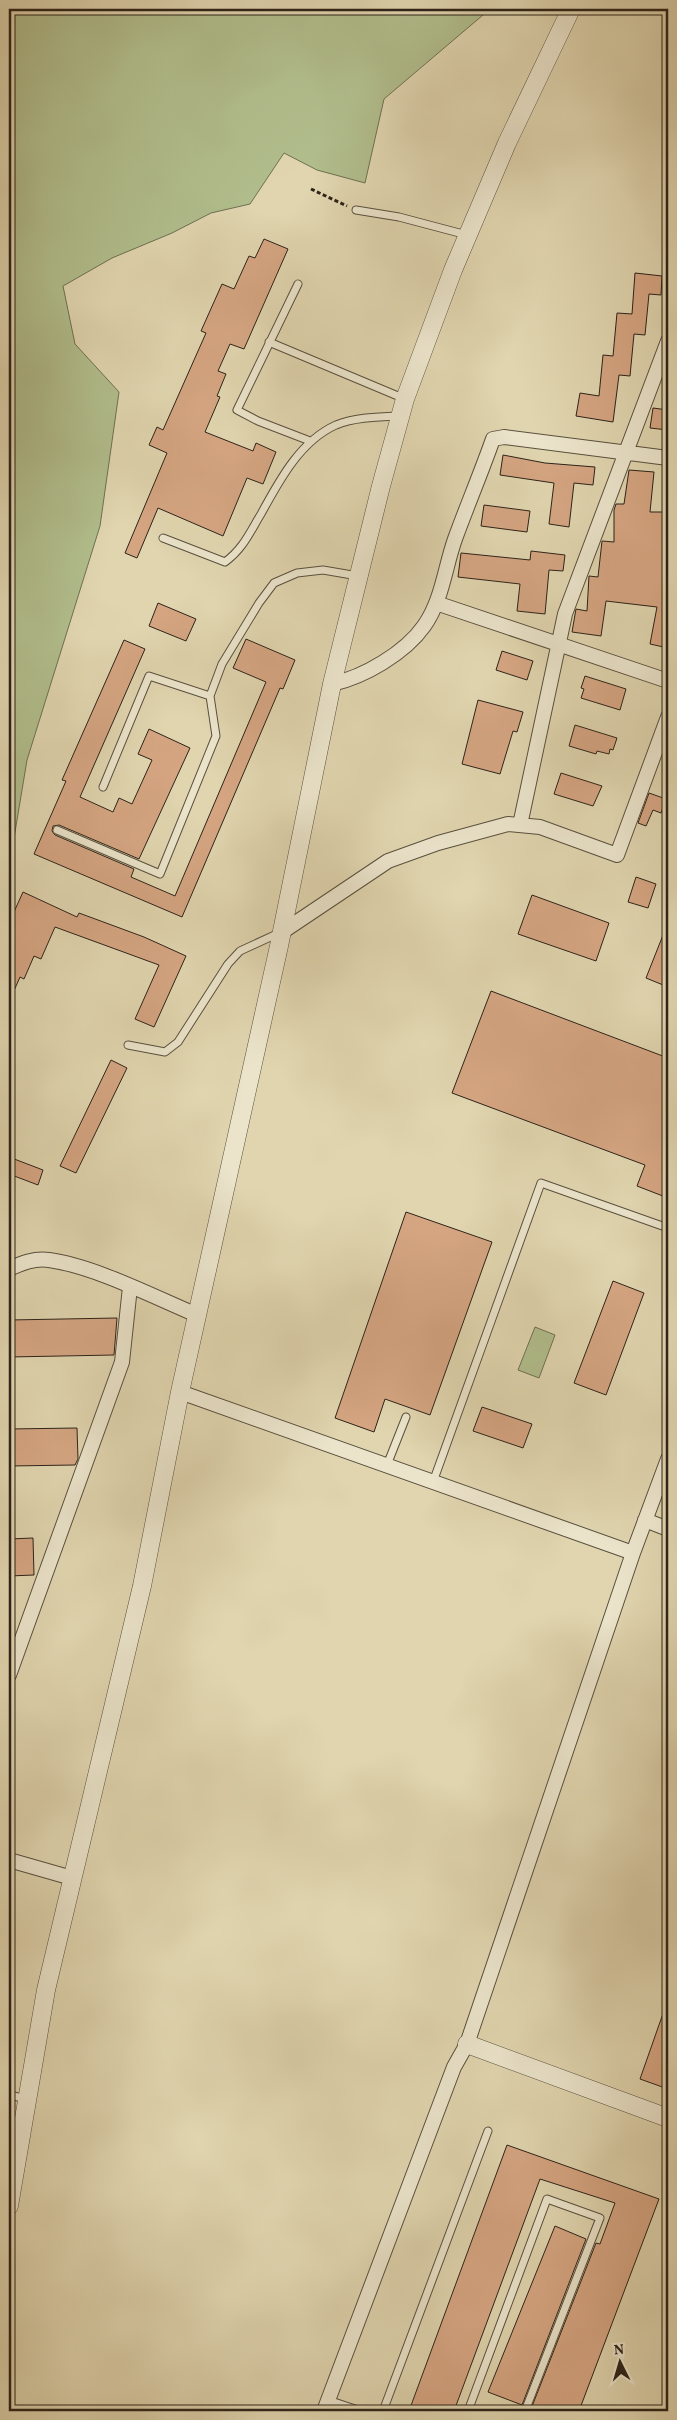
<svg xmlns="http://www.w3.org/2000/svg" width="677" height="2420" viewBox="0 0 677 2420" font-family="Vollkorn,serif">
<rect width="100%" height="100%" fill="#e0d5af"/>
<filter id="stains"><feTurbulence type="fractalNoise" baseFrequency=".004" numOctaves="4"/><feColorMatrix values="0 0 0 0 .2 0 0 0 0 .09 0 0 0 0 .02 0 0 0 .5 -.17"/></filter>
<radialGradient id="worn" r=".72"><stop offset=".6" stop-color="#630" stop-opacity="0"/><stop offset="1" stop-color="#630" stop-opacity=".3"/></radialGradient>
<path fill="#b1bd8c" stroke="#6e7052" d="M9 9H490L384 99 365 183 317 170 284 153 250 204 211 213 172 233 112 258 63 286 75 344 119 392 100 526 27 760 13 844 9 847Z
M535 1327 555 1335 539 1378 518 1370Z"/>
<path fill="#d5a582" stroke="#2c2319" d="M264 239 288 249 244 349 230 344 218 371 226 374 217 396 220 397 205 432 253 451 256 443 276 452 263 484 247 478 223 536 158 508 137 558 125 553 167 453 149 445 157 427 163 430 206 333 201 331 222 284 234 289 249 256 255 258Z
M635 273 662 276 661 295 649 294 645 335 634 334 630 376 619 375 613 422 576 416 580 393 599 396 603 355 613 356 617 313 632 314Z
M653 408 668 410V430L650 428Z
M503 455 545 463 595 467 593 485 574 483 569 527 549 524 554 483 500 475Z
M629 470 654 472 650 512H668V648L650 644 657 607 606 601 601 636 572 632 576 609 587 611 589 576 598 577 602 541 614 542V510L616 504H624Z
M484 505 530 511 527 532 481 526Z
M531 551 565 555 563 571 549 570 545 614 517 611 520 584 458 577 461 553 530 560Z
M158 603 196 619 186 641 149 626Z
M246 639 295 660 283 689 280 688 182 917 34 854 66 781 62 780 124 640 145 649 80 797 113 812 119 798 132 804 152 760 138 754 149 729 190 748 139 859 59 825 53 826 52 831 55 835 134 869 131 877 175 896 266 682 233 668Z
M502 651 533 661 527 680 496 670Z
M585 676 626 689 620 710 581 698 584 689 581 688Z
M478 700 523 712 517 732 513 731 500 774 462 764Z
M575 725 617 738 613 750 610 749 609 754 597 751 596 754 569 746Z
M561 773 602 786 593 806 554 794Z
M649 793 666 799 661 813 653 810 646 826 638 823Z
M636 877 656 884 648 908 628 902Z
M23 892 77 917 79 913 144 937 186 956 154 1027 135 1019 159 965 55 927 41 959 34 956 24 979 20 977 9 1002V923Z
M532 895 609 923 596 961 518 934Z
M667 925H668V987L646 978Z
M491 991 668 1058V1198L637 1186 645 1165 452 1093Z
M111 1060 127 1068 76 1173 60 1166Z
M9 1157 43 1170 38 1185 9 1174Z
M406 1212 492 1242 430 1415 385 1399 374 1432 335 1418Z
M613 1281 644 1293 606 1395 574 1383Z
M117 1318 114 1355 9 1357V1320Z
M482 1407 532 1424 523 1448 473 1431Z
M77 1428 78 1459 75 1465 9 1466V1429Z
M33 1538 34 1575 9 1576V1539Z
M666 2005H668V2089L640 2079Z
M507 2145 659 2199 579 2411H537L531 2409 596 2243 600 2244 615 2203 540 2179 454 2411H409Z
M555 2226 586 2239 522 2405 488 2392Z"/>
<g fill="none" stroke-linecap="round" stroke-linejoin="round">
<g stroke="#59503e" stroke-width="9">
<path id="service" d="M356 210 399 217 467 235
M298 284 237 410 258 421 310 441
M269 342 405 399
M163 538 225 562C243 549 250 532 261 514 279 481 300 441 336 425 356 417 379 417 400 416
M103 787 149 676 210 696
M57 830 160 874 216 736 210 696 222 664 259 603 274 583 297 573 323 570 358 576
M128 1045 165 1052 178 1042 228 964 240 951 279 933
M387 1465 406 1417
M433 1482 541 1183 668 1228
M9 2095 27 2099
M328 2400 361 2411
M383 2411 488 2131
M468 2411 547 2199 600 2218 525 2411"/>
</g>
<g stroke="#59503e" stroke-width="16">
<path id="minor" d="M436 603 668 681
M332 684C364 677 405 653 424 626 442 601 445 567 455 539 467 506 481 473 493 439L504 437 668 458
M520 825 565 614 668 341
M282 932 388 861 438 843 508 824 540 827 617 855 668 717
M9 1269C22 1263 34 1258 49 1260 94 1266 154 1297 197 1315
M180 1392 633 1553
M645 1520 668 1529
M9 1675 122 1362 130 1287
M9 1860 72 1878
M324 2411 454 2067 467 2044 633 1553 668 1459"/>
</g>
<g stroke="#59503e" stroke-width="19">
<path id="tertiary" d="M467 2044 668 2118
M9 2206 46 1990 142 1586 180 1392 279 946 332 684 381 486 405 399 453 270 507 143 571 9"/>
</g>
<path stroke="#2c2319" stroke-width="3" stroke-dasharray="4 2.5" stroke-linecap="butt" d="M311 189 347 206"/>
<use href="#service" stroke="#ebe4cb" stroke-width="7"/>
<use href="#minor" stroke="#ebe4cb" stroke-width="14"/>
<use href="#tertiary" stroke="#ebe4cb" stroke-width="18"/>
</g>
<rect width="677" height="2420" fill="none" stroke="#e0d5af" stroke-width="30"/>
<rect x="10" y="10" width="657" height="2400" fill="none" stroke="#2c2319" stroke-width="2.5"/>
<rect x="15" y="15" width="647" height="2390" fill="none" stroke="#2c2319"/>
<g transform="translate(620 2362) rotate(355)" stroke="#ebe4cb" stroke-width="4" paint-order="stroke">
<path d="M0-4L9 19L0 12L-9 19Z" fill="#2c2319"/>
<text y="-8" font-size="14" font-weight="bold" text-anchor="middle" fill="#2c2319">N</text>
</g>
<rect width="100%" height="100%" filter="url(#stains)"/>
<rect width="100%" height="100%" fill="url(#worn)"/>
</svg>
